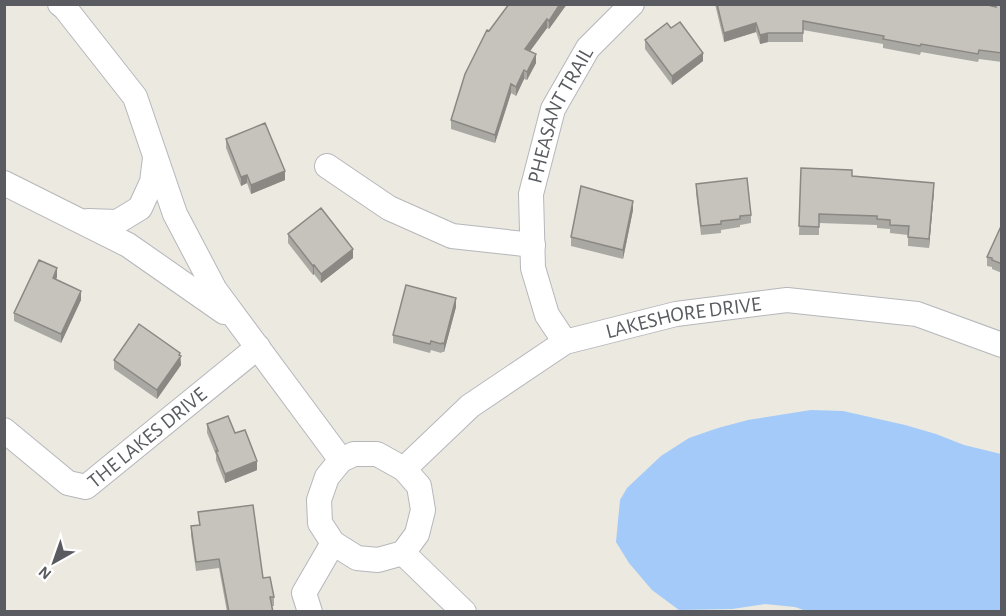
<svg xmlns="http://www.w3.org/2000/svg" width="1006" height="616" viewBox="0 0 1006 616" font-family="'Alegreya Sans',sans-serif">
<rect width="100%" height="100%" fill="#ebe9e0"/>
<path fill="#a3caf8" d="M811 410 843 411 905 425 936 434 964 445 1001 454V611L809 612 795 607 765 604 732 609 679 610 652 590 629 563 616 542 620 500 627 488 661 456 689 438 718 428 748 420Z"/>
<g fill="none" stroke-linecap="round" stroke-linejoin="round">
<g stroke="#b6b7bc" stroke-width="26">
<g id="minor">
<path d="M60 4 65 8 135 97 175 214 215 290 341 460"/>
<path d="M327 166 389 208 452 236 533 245"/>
<path d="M4 183 128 245 224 312"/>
<path d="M88 221 117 222 140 208 152 182 155 158"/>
<path id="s1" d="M565 342 547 315 533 268 531 194 553 109 588 48 632 4"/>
<path id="s2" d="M4 430 68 483 86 487 258 347"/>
<path d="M354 454H377L404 469 419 486 423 510 417 534 403 553 378 560 357 558 333 543 320 523 319 500 327 477 341 460Z"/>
<path id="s3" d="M404 469 470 406 565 342 676 314 787 300 917 314 1002 345"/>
<path d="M403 553 464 612"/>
<path d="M310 612 304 593 333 543"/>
</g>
</g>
<use href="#minor" stroke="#fff" stroke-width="24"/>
</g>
<path fill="#aaa8a3" d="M567 4 549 29 547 28 530 51 536 63 527 80 524 79 516 96 511 93 495 143 451 129V120L489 31Z
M715 4H984L996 7 1002 4V62L979 59 978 62 921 52 920 55 883 48V44L803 30V42H768L760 44 756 32 724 42Z
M671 28 703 61 672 85 645 49V40Z
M226 139 285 180 251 194 247 183 241 186 226 148Z
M801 168 852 176 934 191 929 248 908 246V235L890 233V229L877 228V225L819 223V235H799Z
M696 184 751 215V223L740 225V227L721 230V233L701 235 696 193Z
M633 210 623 259 571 246V237Z
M1002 224V273L992 269V267L987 266V257Z
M288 234 353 258 321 283 314 274 313 275 288 243Z
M57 277 56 279 81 300 61 343 14 321V313Z
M456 307 444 352H442L441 353 431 350 430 353 393 343V335Z
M180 355 181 365 157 399 114 369V360Z
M207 424 235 433 257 470 225 483 216 460V455L207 433Z
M198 512 263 578 274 597V606H272L273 612H227L219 568 196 571 191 535V526L199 525Z"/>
<path fill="#8b8884" d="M560 4H567L549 29V21Z
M547 19V28L525 58V49Z
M756 23V32L724 42V33Z
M768 33V42L760 44V35Z
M703 53V61L672 85V76Z
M536 54V63L527 80V72Z
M524 70V79L516 96V87Z
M511 84V93L495 143V135Z
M285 171V180L251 194V185Z
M247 175V183L241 186V177Z
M934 183V191L929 248V239Z
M633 201V210L623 259V250Z
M353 249V258L321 283V274Z
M314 265V274L313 275V266Z
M57 268V277L53 286V278Z
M81 291V300L61 343V334Z
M456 298V307L444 352V344Z
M180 353 181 365 157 399V390Z
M257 461V470L225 483V474Z"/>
<path fill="#c6c3bd" stroke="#8b8884" stroke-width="1.5" d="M509 4H560L549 21 547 19 525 49 536 54 527 72 524 70 516 87 511 84 495 135 451 120 465 74 487 30 489 31Z
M717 4H984L996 7V4H1002V53L979 50 978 54 921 44 920 46 883 39 884 36 803 21V33H768L760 35 756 23 724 33Z
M680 22 703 53 672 76 645 40 667 23 671 28Z
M265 123 285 171 251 185 247 175 241 177 226 139Z
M801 168 852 170V176L934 183 929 239 908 237 909 226 890 225V220L877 219V216L819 214V227L799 226Z
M747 178 751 215 740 216V219L721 221V224L701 226 696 184Z
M581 186 633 201 623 250 571 237Z
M321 208 353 249 321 274 314 265 313 266 288 234Z
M1002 224V264L992 260V258L987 257Z
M39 260 57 268 53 278 81 291 61 334 14 313Z
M406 285 456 298 444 344 442 343 441 344 431 341 430 344 393 335Z
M139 324 180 353 179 355 181 356 157 390 114 360Z
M228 416 235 433 245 430 257 461 225 474 216 451H218L207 424Z
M253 505 263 578 270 577 274 597H270L273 612H229L219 559 196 562 191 526 200 525 198 512Z"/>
<g text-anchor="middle" stroke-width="4.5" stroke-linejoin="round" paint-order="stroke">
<g font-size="21" fill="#595b60" stroke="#fff">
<text dy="7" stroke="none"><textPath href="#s1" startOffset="240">PHEASANT TRAIL</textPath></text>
<text dy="7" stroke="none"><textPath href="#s3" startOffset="327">LAKESHORE DRIVE</textPath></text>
<text dy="7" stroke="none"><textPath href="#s2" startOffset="180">THE LAKES DRIVE</textPath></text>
</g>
</g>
<rect width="1006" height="616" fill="none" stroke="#595b60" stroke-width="12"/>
<g transform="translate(54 562) rotate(220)" stroke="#ffffff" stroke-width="4.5" paint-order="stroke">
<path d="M0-4.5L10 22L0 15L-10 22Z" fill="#595b60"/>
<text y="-9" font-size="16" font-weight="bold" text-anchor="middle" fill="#595b60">N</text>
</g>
</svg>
